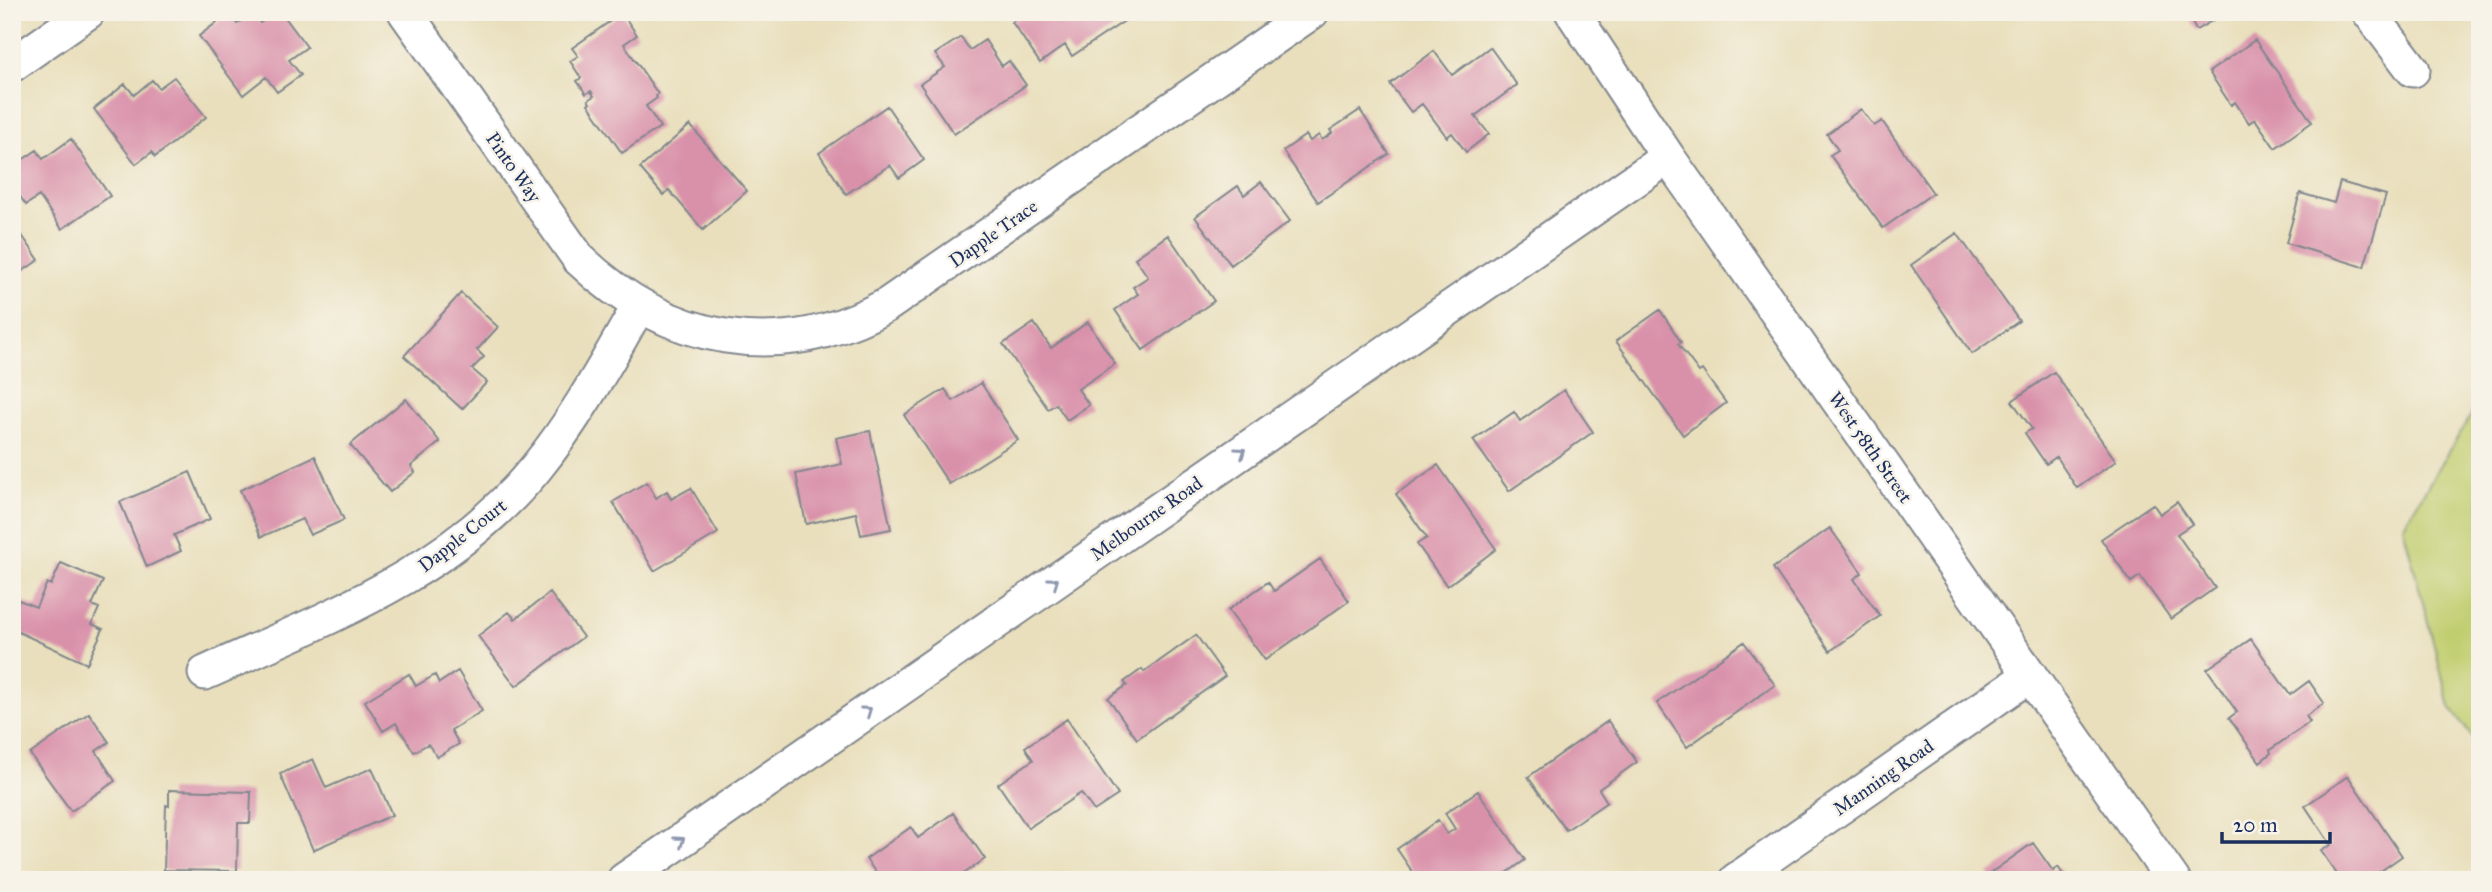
<svg xmlns="http://www.w3.org/2000/svg" width="2492" height="892" viewBox="0 0 2492 892" font-family="'IM FELL Great Primer',serif">
<rect width="100%" height="100%" fill="#f7f3e8"/>
<filter id="ink" filterUnits="userSpaceOnUse"><feTurbulence type="fractalNoise" baseFrequency=".0143" numOctaves="2"/><feDisplacementMap in="SourceGraphic" scale="14" xChannelSelector="R" yChannelSelector="G"/><feConvolveMatrix kernelMatrix="1 2 1 2 8 2 1 2 1" color-interpolation-filters="sRGB"/></filter>
<filter id="wash" filterUnits="userSpaceOnUse"><feTurbulence type="fractalNoise" baseFrequency=".00686" numOctaves="4" result="noise"/><feDisplacementMap in="SourceGraphic" scale="28" xChannelSelector="R" yChannelSelector="G"/><feGaussianBlur stdDeviation="1.57" result="paint"/><feColorMatrix in="noise" values="0 0 0 0 0 0 0 0 0 0 0 0 0 0 0 0 0 1.4 0 .05"/><feComposite in="paint" operator="in"/></filter>
<g filter="url(#wash)">
<rect width="100%" height="100%" fill="#e9dfbc"/>
<path fill="#c1ce70" stroke="#6e7e67" stroke-width="2" d="M2480 401V748L2450 707 2403 526Z"/>
<g id="blocks">
<path fill="#d991aa" d="M252 12 260 23 275 12H281L307 47 289 60 301 75 277 92 266 77 243 95 199 36 229 13 237 24Z
M1027 12H1121L1126 20 1072 56 1065 45 1040 63 1012 22Z
M2186 12H2227L2196 30Z
M622 13 637 35 624 44 658 94 656 96 657 98 646 106 660 127 622 153 588 104 590 103 588 100 594 96 591 91 586 94 577 81 581 78 570 61 578 56 572 48Z
M961 37 970 50 985 40 1002 66 1009 61 1026 85 954 134 920 84 945 67 935 54Z
M2255 40 2312 122 2275 148 2255 119 2249 123 2235 102 2231 105 2209 72Z
M1490 47 1517 85 1475 116 1489 134 1466 152 1452 133 1447 137 1422 104 1411 112 1390 84 1434 51 1452 75Z
M174 77 206 117 155 157 152 152 136 164 94 109 125 84 134 95 152 80 159 88Z
M887 106 924 160 899 178 890 165 846 194 819 153Z
M1861 109 1874 126 1882 121 1933 193 1883 228 1830 155 1838 150 1827 134Z
M1360 110 1389 154 1318 202 1283 151 1306 135 1310 141 1319 135 1322 140 1332 133 1330 130Z
M690 125 747 191 703 230 669 190 663 195 640 168Z
M71 139 110 196 62 229 39 196 26 205 12 185V167L37 150 43 159Z
M1261 182 1290 221 1231 265 1195 217 1238 186 1244 195Z
M2340 182 2386 195 2364 267 2286 243 2300 193 2334 203Z
M12 221 39 260 12 278Z
M1957 233 2019 321 1972 354 1911 265Z
M1168 235 1214 301 1143 350 1115 310 1138 294 1133 287 1148 277 1135 258Z
M461 293 498 327 477 350 484 357 472 369 487 382 462 409 404 356Z
M1660 310 1681 342 1678 344 1699 372 1702 370 1726 403 1683 435 1616 341Z
M1088 322 1115 364 1078 389 1089 405 1067 420 1056 404 1048 409 1003 344 1034 323 1051 348Z
M2054 372 2116 461 2077 488 2056 457 2046 464 2025 433 2032 429 2012 401Z
M981 383 1018 440 949 484 904 415 945 389 953 401Z
M1564 390 1593 432 1509 491 1473 440 1514 412 1520 421Z
M406 399 440 442 411 466 415 472 390 492 350 445Z
M870 431 891 529 861 535 856 513 806 524 796 474 842 464 836 438Z
M315 456 344 520 310 535 302 519 261 537 240 490Z
M1438 465 1496 549 1447 586 1417 544 1427 538 1396 494Z
M190 472 210 519 174 535 181 551 147 567 120 502Z
M647 482 656 498 667 491 671 499 691 488 718 533 654 571 613 502Z
M2177 502 2192 524 2177 534 2215 588 2171 619 2140 576 2131 582 2101 539 2153 504 2160 514Z
M1830 528 1862 573 1854 579 1880 616 1830 651 1773 568Z
M1320 559 1349 601 1265 660 1228 610 1268 582 1274 591Z
M61 563 103 581 92 605 99 608 92 624 103 629 87 664 12 629V614L19 600 36 607 47 583 51 585Z
M550 593 583 637 516 686 478 636 509 612 515 619Z
M1196 635 1225 676 1137 739 1108 698 1127 685 1124 682 1142 669 1144 672Z
M2251 639 2290 695 2309 681 2324 703 2306 716 2310 722 2270 750 2271 753 2260 762 2229 718 2237 712 2207 669Z
M1744 642 1775 685 1687 747 1657 703Z
M458 671 482 711 451 730 459 744 437 757 428 744 414 752 396 723 383 731 365 701 409 674 416 686 435 675 439 683Z
M89 713 109 742 96 751 115 781 71 811 30 754Z
M1067 719 1118 795 1094 811 1081 793 1028 828 998 784 1033 760 1025 747Z
M1608 721 1637 762 1599 789 1607 802 1566 830 1528 777Z
M313 759 326 788 372 768 392 815 313 850 280 774Z
M2348 776 2402 856 2368 880H2341L2321 851 2331 845 2305 806Z
M169 790 251 792 250 823H238L237 871 164 870 166 805 169 806Z
M1478 791 1525 860 1497 880H1418L1397 849 1438 820 1447 834 1455 829 1445 813Z
M953 813 985 859 955 880H881L866 859 911 827 918 838Z
M2033 843 2053 871 2058 867 2067 880H1993L1989 874Z"/>
</g>
</g>
<g filter="url(#ink)">
<use href="#blocks" fill-opacity="0" stroke="#82878d" stroke-width="2"/>
<g fill="none" stroke-linecap="round" stroke-linejoin="round">
<g stroke="#82878d" stroke-width="37">
<path id="minor" d="M405 12 579 259C667 343 779 365 887 305L1312 12
M1572 12 1668 157 2173 880
M2369 12 2413 70
M12 65 88 12
M205 673C324 619 451 573 536 468 577 418 607 361 639 306
M624 880 1668 157
M1736 880 2030 675"/>
</g>
<use href="#minor" stroke="#fff" stroke-width="33"/>
</g>
<defs><path id="oneway-chevron" d="M-2-3.5L2.5 0L-2 3.5" fill="none" stroke-width="1.6" stroke-linecap="round" stroke-linejoin="round" transform="scale(1.75)"/></defs>
<g stroke="#8d97ae">
<use href="#oneway-chevron" transform="translate(1241 452) rotate(-35)"/>
<use href="#oneway-chevron" transform="translate(1054 582) rotate(-35)"/>
<use href="#oneway-chevron" transform="translate(867 711) rotate(-35)"/>
<use href="#oneway-chevron" transform="translate(680 841) rotate(-35)"/>
</g>
</g>
<g text-anchor="middle" stroke-width="5" stroke-linejoin="round" paint-order="stroke">
<g font-size="19" fill="#1b2f5e" stroke="#f7f3e8">
<text transform="translate(514 167) rotate(55)" y="7">Pinto Way</text>
<text transform="translate(993 233) rotate(-35)" y="7">Dapple Trace</text>
<text transform="translate(1871 447) rotate(55)" y="7">West 58th Street</text>
<text transform="translate(1146 518) rotate(-35)" y="7">Melbourne Road</text>
<text transform="translate(462 535) rotate(-38)" y="7">Dapple Court</text>
<text transform="translate(1883 777) rotate(-35)" y="7">Manning Road</text>
</g>
</g>
<rect width="2492" height="892" fill="none" stroke="#f7f3e8" stroke-width="42"/>
<path d="M2222 832v10h108v-10" fill="none" stroke="#1b2f5e" stroke-width="3.5"/>
<text x="2233" y="832" font-size="21" fill="#1b2f5e" stroke="#f7f3e8" stroke-width="5" paint-order="stroke">20 m</text>
</svg>
